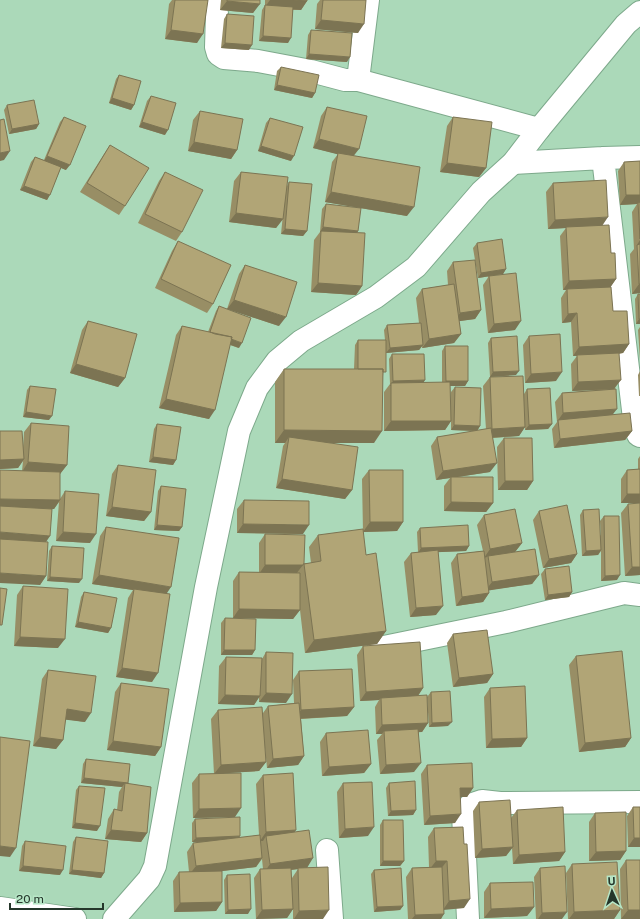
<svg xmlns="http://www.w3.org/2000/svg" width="640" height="919" viewBox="0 0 640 919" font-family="'Public Sans',sans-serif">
<rect width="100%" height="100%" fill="#abd9b9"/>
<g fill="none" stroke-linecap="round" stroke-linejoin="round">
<g stroke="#7da98b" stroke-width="24">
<path id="street" d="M215 1 217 14 216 47 218 54 224 58 258 61 311 71 345 80H358L539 129
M358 80 368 0
M603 158 635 427 638 435 640 436
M513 163 603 158 640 157
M379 648 506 622 624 593 640 595
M327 850 332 919
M468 919 463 814 470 805 482 801 500 803 640 802"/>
</g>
<g stroke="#7da98b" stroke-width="24">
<path id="secondary" d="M0 908 75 919
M114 919 149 879 155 866 206 587 239 431 257 388 277 361 301 341 376 297 416 267 481 192 513 163 539 129 626 24 640 12"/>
</g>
<use href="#street" stroke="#fff" stroke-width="22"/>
<use href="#secondary" stroke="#fff" stroke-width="22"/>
</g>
<path fill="#988e65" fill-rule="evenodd" d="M172 0H208L197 43 165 39 169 4Z
M221 0H260L253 13 220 10Z
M265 0H307V1L301 10H293L288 43 259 41 262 10 265 5Z
M320 0H366L358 33 315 29 317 4Z
M227 14 249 50 221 48 224 19Z
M311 30 347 62 306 59 308 35Z
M281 67 315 93 312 98 274 90 277 71Z
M119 75 134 105 131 110 109 103 116 79Z
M151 96 165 135 139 127 147 101Z
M7 105 39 124 36 129 9 134 4 110Z
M327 107 354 156 407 216 325 202 332 162 338 154 313 148 321 116Z
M200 111 237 150 231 159 188 151 193 120Z
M64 117 66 170 61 168 47 200 20 190 31 162 35 157 44 160 60 122Z
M453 117 486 168 479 177 440 172 447 126Z
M270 118 291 161 258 151 266 123Z
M110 145 125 206 119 215 80 192 104 154Z
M640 161V293L632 294 630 254 634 249 632 212 637 204 620 205 618 171 624 162Z
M165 172 182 232 176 241 138 223 159 181Z
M241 172 287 186 289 182 307 231 303 236 281 234 283 214V219L276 228 229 222 234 181Z
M553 183 602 225 611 253 616 279 610 287 613 311 629 344 623 353 619 354 615 389 613 414 632 431 625 440 554 448 552 429 557 422 555 402 562 393 598 390 572 391 571 364 577 356H573L571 322 562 323 561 298 566 290H563L560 236 566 228 548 229 546 192Z
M326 204 358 231 357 233 362 286 356 295 311 292 314 240 320 232 322 209Z
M178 241 213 304 207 313 155 288 172 251Z
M477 243 506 269 503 274 478 278 473 248Z
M453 262 481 310 475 319 459 321 461 334 454 343 422 348V346L419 350 386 353V346L383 376 374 443H330L352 490 345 499 276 488 283 446 285 443H275V382L284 369H354L355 345 358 340H385L384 330 387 325 419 323 416 298 422 289 448 285 447 271Z
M245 265 279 326 227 309 239 274Z
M489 276 515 330 488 333 483 285Z
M638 294H640V324H636L635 299Z
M219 306 239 348 230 345 209 419 159 408 176 335 182 326 208 332 216 311Z
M88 321 125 378 118 387 70 373 82 330Z
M640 327V360L638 330Z
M529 336 556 381 525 383 523 345Z
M491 338 516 375 490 377 488 343Z
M445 346 468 381 465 386H450L451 419V392L455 387 480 426 477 431 486 429 483 386 490 377 524 394 527 389 552 424 548 429 525 430V427L519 436 493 438 490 472 457 477 493 503 486 512 444 511V486L450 478 436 480 431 446 437 437 477 431 451 430V421L445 430 384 431V392L390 384 389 359 392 354 423 383H442V351Z
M640 371V396H639L638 375Z
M30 386 49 420 23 417 27 390Z
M31 423 67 465 60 474V499L65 491 90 543 56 541 59 502 54 509H52L46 542V576L40 585 22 471 23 461 18 468 0 469V431L23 448 24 432Z
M157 424 176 460 173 465 149 462 154 429Z
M504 438 533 481 527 490H498L497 447Z
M640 456V503H621V479L627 470 638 469V459Z
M118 465 151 512 144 521 106 516 112 474Z
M369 470 403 522 397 531 363 532 362 479Z
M161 486 182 527 179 531 154 530 158 491Z
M244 500 303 534 237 533V509Z
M628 504 640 575 625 576 621 513Z
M583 510 601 536 600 521 604 516 617 580 601 581V551L598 555 582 556 580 515Z
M539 511 577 554 571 563 543 568 533 520Z
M484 515 522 543 515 552 507 553 539 575 532 584 489 590V593L483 602 456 606 451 563 457 554 483 551 477 525Z
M106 527 166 594 152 682 116 677 128 598 133 590 92 584 100 536Z
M420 528 469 546 466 551 438 552 436 615 410 617 404 562 411 553 418 552 417 532Z
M265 534 304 563H311L309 547 318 535 366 555 386 631 377 644 305 653 300 610 293 619 233 618V581L239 572H259V543Z
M52 546 79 583 47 581 49 551Z
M545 569 572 592 569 597 545 600 541 574Z
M23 586 58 648 14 646 17 595Z
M84 592 111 628 108 633 75 627 81 597Z
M225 618 255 650 252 655H221V623Z
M453 634 493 674 487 683 453 687 447 643Z
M363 646 423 688 418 696 428 723 422 732H419L414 772 380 774 377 740 382 734H376L375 707 379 700 360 701 357 655Z
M266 652 286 703 259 702V697L254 705 218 704 219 666 226 657 262 659Z
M576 656 631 738 625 747 579 752 569 665Z
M48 670 85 722 65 719 63 740 56 749 33 746 42 679Z
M299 671 354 707 347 716 301 719 304 756 298 765 267 768 265 747 266 762 259 771 224 773 235 817 193 818 192 783 199 774H214L211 719 218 710 263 713 268 706 294 703 293 680Z
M121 683 161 747 155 756 107 750 115 692Z
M490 688 527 738 521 747 486 748 484 697Z
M431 692 448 726 429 727 427 697Z
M326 733 371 764 364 773 322 776 320 742Z
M86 759 128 784 147 833 141 842 105 839 108 819 114 809 117 810 119 792 122 787 81 783 83 764Z
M427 765 473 788 467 797H460L455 823 424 825 421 774Z
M263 775 295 832 307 868H300L323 919H293V909L287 918 256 919 254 878 260 869H263L262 859 256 867 222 871V902L216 911 174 912 173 881 179 872H189L187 852 193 843 204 842H192V823L195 819 239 838 259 835 256 784ZM298 869 292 878V892L291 870Z
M343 783 368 836 339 838 337 792Z
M389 783 416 810 413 815 388 816 386 788Z
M79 786 97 831 72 828 76 790Z
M479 802 511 818 517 810 565 852 559 861 513 864 512 848 506 856 475 858 473 811Z
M633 807 640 847H628L627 816Z
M595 813 626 851 620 860 589 861V822Z
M383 820 404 861 400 866H380V825Z
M463 827 464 908 444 909 441 919H408L406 877 412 868 429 867 428 837 434 828Z
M76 837 104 873 101 878 69 874 73 842Z
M25 841 60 875 19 871 22 846Z
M626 860 640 919H621L620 869Z
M572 864 620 910 614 919H568L566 873Z
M540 868 562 919H536L534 877Z
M374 870 403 906 400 910 374 912 371 874Z
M227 875 248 914H225L224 880Z
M490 883 534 907 527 916 484 918V892Z"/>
<path fill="#7c7453" d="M270 0H293L307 1 301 10 265 7Z
M227 1 260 4 253 13 220 10Z
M321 20 364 24 358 33 315 29Z
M171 30 203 34 197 43 165 39Z
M263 36 291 38 288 43 259 41Z
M225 43 252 45 249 50 221 48Z
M309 54 350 57 347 62 306 59Z
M277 85 315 93 312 98 274 90Z
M112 98 134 105 131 110 109 103Z
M142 122 168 130 165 135 139 127Z
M39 124 36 129 9 134 12 129Z
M319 139 359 149 352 158 313 148Z
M194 142 237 150 231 159 188 151Z
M261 146 294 156 291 161 258 151Z
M10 151 4 160 0 161V153Z
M47 156 70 165 66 170 44 161Z
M447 163 486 168 479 177 440 172Z
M24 186 50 195 47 200 20 190Z
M331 192 414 207 407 216 325 202Z
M626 195H640V203H638L637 204 620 205Z
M236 213 283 219 276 228 229 222Z
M608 217 602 226 548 229 555 220Z
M323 227 358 231 355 236 320 232Z
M285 229 307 231 303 236 281 234Z
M640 240V249L637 245Z
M506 269 503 274 478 278 481 273Z
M616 279 610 288 567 289 566 290H563L569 281Z
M318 283 362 286 356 295 311 292Z
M639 284H640V293L632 294Z
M234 300 286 317 279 326 227 309Z
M481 310 475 319 453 322 460 313Z
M577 313 571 322 562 323 568 314Z
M639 319H640V324H636Z
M521 321 515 330 488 333 494 324Z
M210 332 242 343 239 348 206 336Z
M461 334 454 343 422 348 429 339Z
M629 344 623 353 573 356 579 347Z
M423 345 419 350 386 353 390 348Z
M76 364 125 378 118 387 70 373Z
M519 371 516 375 490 377 493 372Z
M562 372 556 381 525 383 531 374Z
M425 380 422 385 390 386 393 381Z
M621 380 614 389 572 391 578 382Z
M446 381H468L465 386H442Z
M166 399 215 410 209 419 159 408Z
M617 409 610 418 558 420 557 422 563 413Z
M26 412 52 416 49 420 23 417Z
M391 421H451L445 430 384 431Z
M552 424 548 429 525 430 529 425Z
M454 425 480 426 477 431 451 430Z
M525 427 519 436 486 438 492 429Z
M284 430 382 431 374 443H288L289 437 285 443H275Z
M632 431 625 440 554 448 560 439Z
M153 457 176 460 173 465 149 462Z
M24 459 18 468 0 469V460Z
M28 462 67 465 60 474 22 472Z
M497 463 490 472 451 478V477L450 478 436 480 443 471Z
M282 479 352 490 345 499 276 488Z
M505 481H533L527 490H498Z
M627 494H640V503H621Z
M0 499 60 500 54 509 0 508Z
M451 502 493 503 486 512 444 511Z
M112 507 151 512 144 521 106 516Z
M370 522H403L397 531 363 532Z
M243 524 309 525 303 534 237 533Z
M157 525 182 527 179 531 154 530Z
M0 532 50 536 44 545 0 542Z
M63 532 96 534 90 543 56 541Z
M522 543 515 552 488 557V556L487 557 484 558 490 549Z
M469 546 466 551 418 553 421 548Z
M601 550 598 555 582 556 586 551Z
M577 554 571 563 543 568 549 559Z
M265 565H303L296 574H259Z
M632 567H640V575L625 576Z
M0 573 46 576 40 585 0 583Z
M99 575 171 587 165 596 134 589 133 590 92 584Z
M539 575 532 584 485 591 492 582Z
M620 575 617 580 601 581 605 576Z
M50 577 82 579 79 583 47 581Z
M572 592 569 597 545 600 548 595Z
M489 593 483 602 456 606 462 597Z
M443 606 436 615 410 617 416 608Z
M239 609 300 610 293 619 233 618Z
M78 622 111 628 108 633 75 627Z
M386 631 377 644 305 653 314 640Z
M20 637 65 639 58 648 14 646Z
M224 650H255L252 655H221Z
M122 668 158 673 152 682 116 677Z
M493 674 487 683 453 687 459 678Z
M423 688 417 697 381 698 379 700 360 701 366 692Z
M266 693 292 694 286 703 259 702Z
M225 695 260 696 254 705 218 704Z
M354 707 347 716 294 719 301 710Z
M67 709 91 713 85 722 60 719Z
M452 722 448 726 429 727 432 723Z
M428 723 422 732 384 734V731L382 734H376L382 725Z
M40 737 63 740 56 749 33 746Z
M527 738 521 747 486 748 492 739Z
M631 738 625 747 579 752 585 743Z
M113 741 161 747 155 756 107 750Z
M304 756 298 765 267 768 273 759Z
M266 762 259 771 214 774 221 765Z
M421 763 414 772 380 774 386 765Z
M371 764 364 773 322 776 329 767Z
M84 778 128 783 125 787V783L122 787 81 783Z
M460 788H473L467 797H454Z
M241 808 235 817 193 818 199 809Z
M416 810 413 815 388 816 391 811Z
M461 814 455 823 424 825 430 816Z
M75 823 100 826 97 831 72 828Z
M374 827 368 836 339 838 345 829Z
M111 830 147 833 141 842 105 839Z
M296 830 290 839 266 836 263 841H260L266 832Z
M240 836 237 841 192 842 196 838Z
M634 838H640V847H628Z
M0 846 16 848 10 857 0 856Z
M513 847 506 856 475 858 482 849Z
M626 851 620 860 589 861 596 852Z
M565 852 559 861 513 864 519 855Z
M262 858 256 867 189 875 196 866Z
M313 858 307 868 264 873 270 864Z
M383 861H404L400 866H380Z
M436 861H447L440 870H429Z
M23 866 63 870 60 875 19 871Z
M72 870 104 873 101 878 69 874Z
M470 899 464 908 443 910 449 901Z
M222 902 216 911 174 912 180 903Z
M403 906 400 910 374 912 377 907Z
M534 907 527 916 484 918 491 909Z
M251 909 248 914H225L228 910Z
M293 909 287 918 256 919 262 910Z
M329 910 323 919H294L299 911Z
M620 910 614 919H569L574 912Z
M628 910H640V919H621Z
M567 912 562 919H538L542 913Z
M444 914 441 919H412L415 915Z"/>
<path fill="#b1a576" stroke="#7c7453" d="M175 0H208L203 34 171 30Z
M227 0H260V4L227 1Z
M293 0H307V1Z
M323 0H366L364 24 321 20Z
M265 5 293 7 291 38 263 36Z
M227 14 254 16 252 45 225 43Z
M311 30 352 33 350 57 309 54Z
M281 67 319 75 315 93 277 85Z
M119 75 141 81 134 105 112 98Z
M151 96 176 103 168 130 142 122Z
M34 100 39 124 12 129 7 105Z
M327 107 367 116 359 149 319 139Z
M200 111 243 119 237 150 194 142Z
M64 117 86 126 70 165 47 156Z
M453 117 492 122 486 168 447 163Z
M270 118 303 127 294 156 261 146Z
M4 119 10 151 0 153V120Z
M110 145 149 168 125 206 87 183Z
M338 153 420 167 414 207 331 192Z
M35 157 61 167 50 195 24 186Z
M640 161V195H626L624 162Z
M165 172 203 190 182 232 145 214Z
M241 172 288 177 283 219 236 213Z
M606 180 608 217 555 220 553 183Z
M289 182 312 184 307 231 285 229Z
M640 202V239L638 203Z
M326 204 361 208 358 231 323 227Z
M609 225 611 253H615L616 279 569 281 566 227Z
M321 231 365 233 362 286 318 283Z
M502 239 506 269 481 273 477 243Z
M178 241 231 265 213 304 161 279Z
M640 244V284H639L637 245Z
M475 260 481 310 460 313 453 262Z
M245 265 297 282 286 317 234 300Z
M516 273 521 321 494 324 489 276Z
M454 284 461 334 429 339 422 289Z
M611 287 613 311H627L629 344 579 347 577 313 568 314 567 289Z
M638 294H640V319H639Z
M219 306 251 318 242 343 231 339 232 337 215 334 210 332Z
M88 321 137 334 125 378 76 364Z
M421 323 423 345 390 348 387 325Z
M182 326 232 337 215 410 166 399Z
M560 334 562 372 531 374 529 336Z
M517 336 519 371 493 372 491 338Z
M358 340H386V372H383V369H358Z
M445 346H468V381H446Z
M619 353 621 380 578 382 577 355Z
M392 354H424L425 380 393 381Z
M284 369H383L382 431 284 430Z
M523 376 525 427 492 429 490 377Z
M450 382 451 421H391V383Z
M30 386 56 389 52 416 26 412Z
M455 387 481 388 480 426 454 425Z
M550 388 552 424 529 425 527 389Z
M616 389 617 409 563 413 562 393Z
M630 413 632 431 560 439 558 420Z
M31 423 69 426 67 465 28 462Z
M157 424 181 427 176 460 153 457Z
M491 428 497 463 443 471 437 437Z
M0 431H22L24 459 0 460Z
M289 437 358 447 352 490 282 479Z
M504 438H532L533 481H505Z
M118 465 156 470 151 512 112 507Z
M640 469V494H627V470Z
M0 470 60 472V500L0 499Z
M369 470H403V522H370Z
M451 477H493V503L451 502Z
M161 486 186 489 182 527 157 525Z
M65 491 99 494 96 534 63 532Z
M244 500 309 501V525L243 524Z
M640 503V567H632L628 504Z
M567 505 577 554 549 559 539 511Z
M0 506 52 509 50 536 0 532Z
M515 509 522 543 490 549 484 515Z
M599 509 601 550 586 551 583 510Z
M604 516H619L620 575 605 576Z
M468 525 469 546 421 548 420 528Z
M106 527 179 538 171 587 99 575Z
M363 529 366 555 376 553 386 631 314 640 304 564 321 561 318 535Z
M265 534 305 535 304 563 303 565H265Z
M0 539 48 542 46 576 0 573Z
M52 546 84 548 82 579 50 577Z
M535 549 539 575 492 582 488 556Z
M438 550 443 606 416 608 411 553Z
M484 551 489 593 462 597 457 554Z
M569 566 572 592 548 595 545 569Z
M239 572 300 573V610L239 609Z
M23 586 68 589 65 639 20 637Z
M0 588 7 589 2 625H0Z
M134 589 170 594 158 673 122 668Z
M84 592 117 598 111 628 78 622Z
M225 618 256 619 255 650H224Z
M487 630 493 674 459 678 453 634Z
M420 642 423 688 366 692 363 646Z
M622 651 631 738 585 743 576 656Z
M266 652 293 653 292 694 266 693Z
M226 657 262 658 260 696 225 695Z
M352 669 354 707 301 710 299 671Z
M48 670 96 676 91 713 67 709 63 740 40 737Z
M121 683 169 689 161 747 113 741Z
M525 686 527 738 492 739 490 688Z
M450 691 452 722 432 723 431 692Z
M427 695 428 723 382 725 381 698Z
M299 703 304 756 273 759 268 706Z
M262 707 266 762 221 765 218 710Z
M418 729 421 763 386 765 384 731Z
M368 730 371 764 329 767 326 733Z
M0 737 30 741 16 848 0 846Z
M86 759 130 764 128 783 84 778Z
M472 763 473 788H460L461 814 430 816 427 765Z
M241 773V808L199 809V774Z
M293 773 296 830 266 832 263 775Z
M415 781 416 810 391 811 389 783Z
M372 782 374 827 345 829 343 783Z
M125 783 151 787 147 833 111 830 114 809 122 811Z
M79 786 105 788 100 826 75 823Z
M510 800 513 847 482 849 479 802Z
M563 807 565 852 519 855 517 810Z
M633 807H640V838H634Z
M626 812V851L596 852 595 813Z
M240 817V836L196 838 195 819Z
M383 820H403L404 861H383Z
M463 827 464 844H467L470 899 449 901 447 861H436L434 828Z
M309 830 313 858 270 864 266 836Z
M260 835 262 858 196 866 193 843Z
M76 837 108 841 104 873 72 870Z
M25 841 66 846 63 870 23 866Z
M626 860H640V910H628Z
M617 862 620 910 574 912 572 864Z
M565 866 567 912 542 913 540 868Z
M328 867 329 910 299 911 298 868Z
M442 867 444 914 415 915 412 868Z
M291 868 293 909 262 910 260 869Z
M401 868 403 906 377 907 374 870Z
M222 871V902L180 903 179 872Z
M250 874 251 909 228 910 227 875Z
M533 882 534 907 491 909 490 883Z"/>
<g transform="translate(612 891) rotate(357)" stroke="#b7e6c6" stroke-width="3" paint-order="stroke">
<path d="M0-3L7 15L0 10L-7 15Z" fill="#25372b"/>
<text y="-6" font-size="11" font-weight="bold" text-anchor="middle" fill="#25372b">U</text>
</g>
<path d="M10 903v6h93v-6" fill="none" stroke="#25372b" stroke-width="2"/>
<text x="16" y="903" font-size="12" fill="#25372b" stroke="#b7e6c6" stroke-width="3" paint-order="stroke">20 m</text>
</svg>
